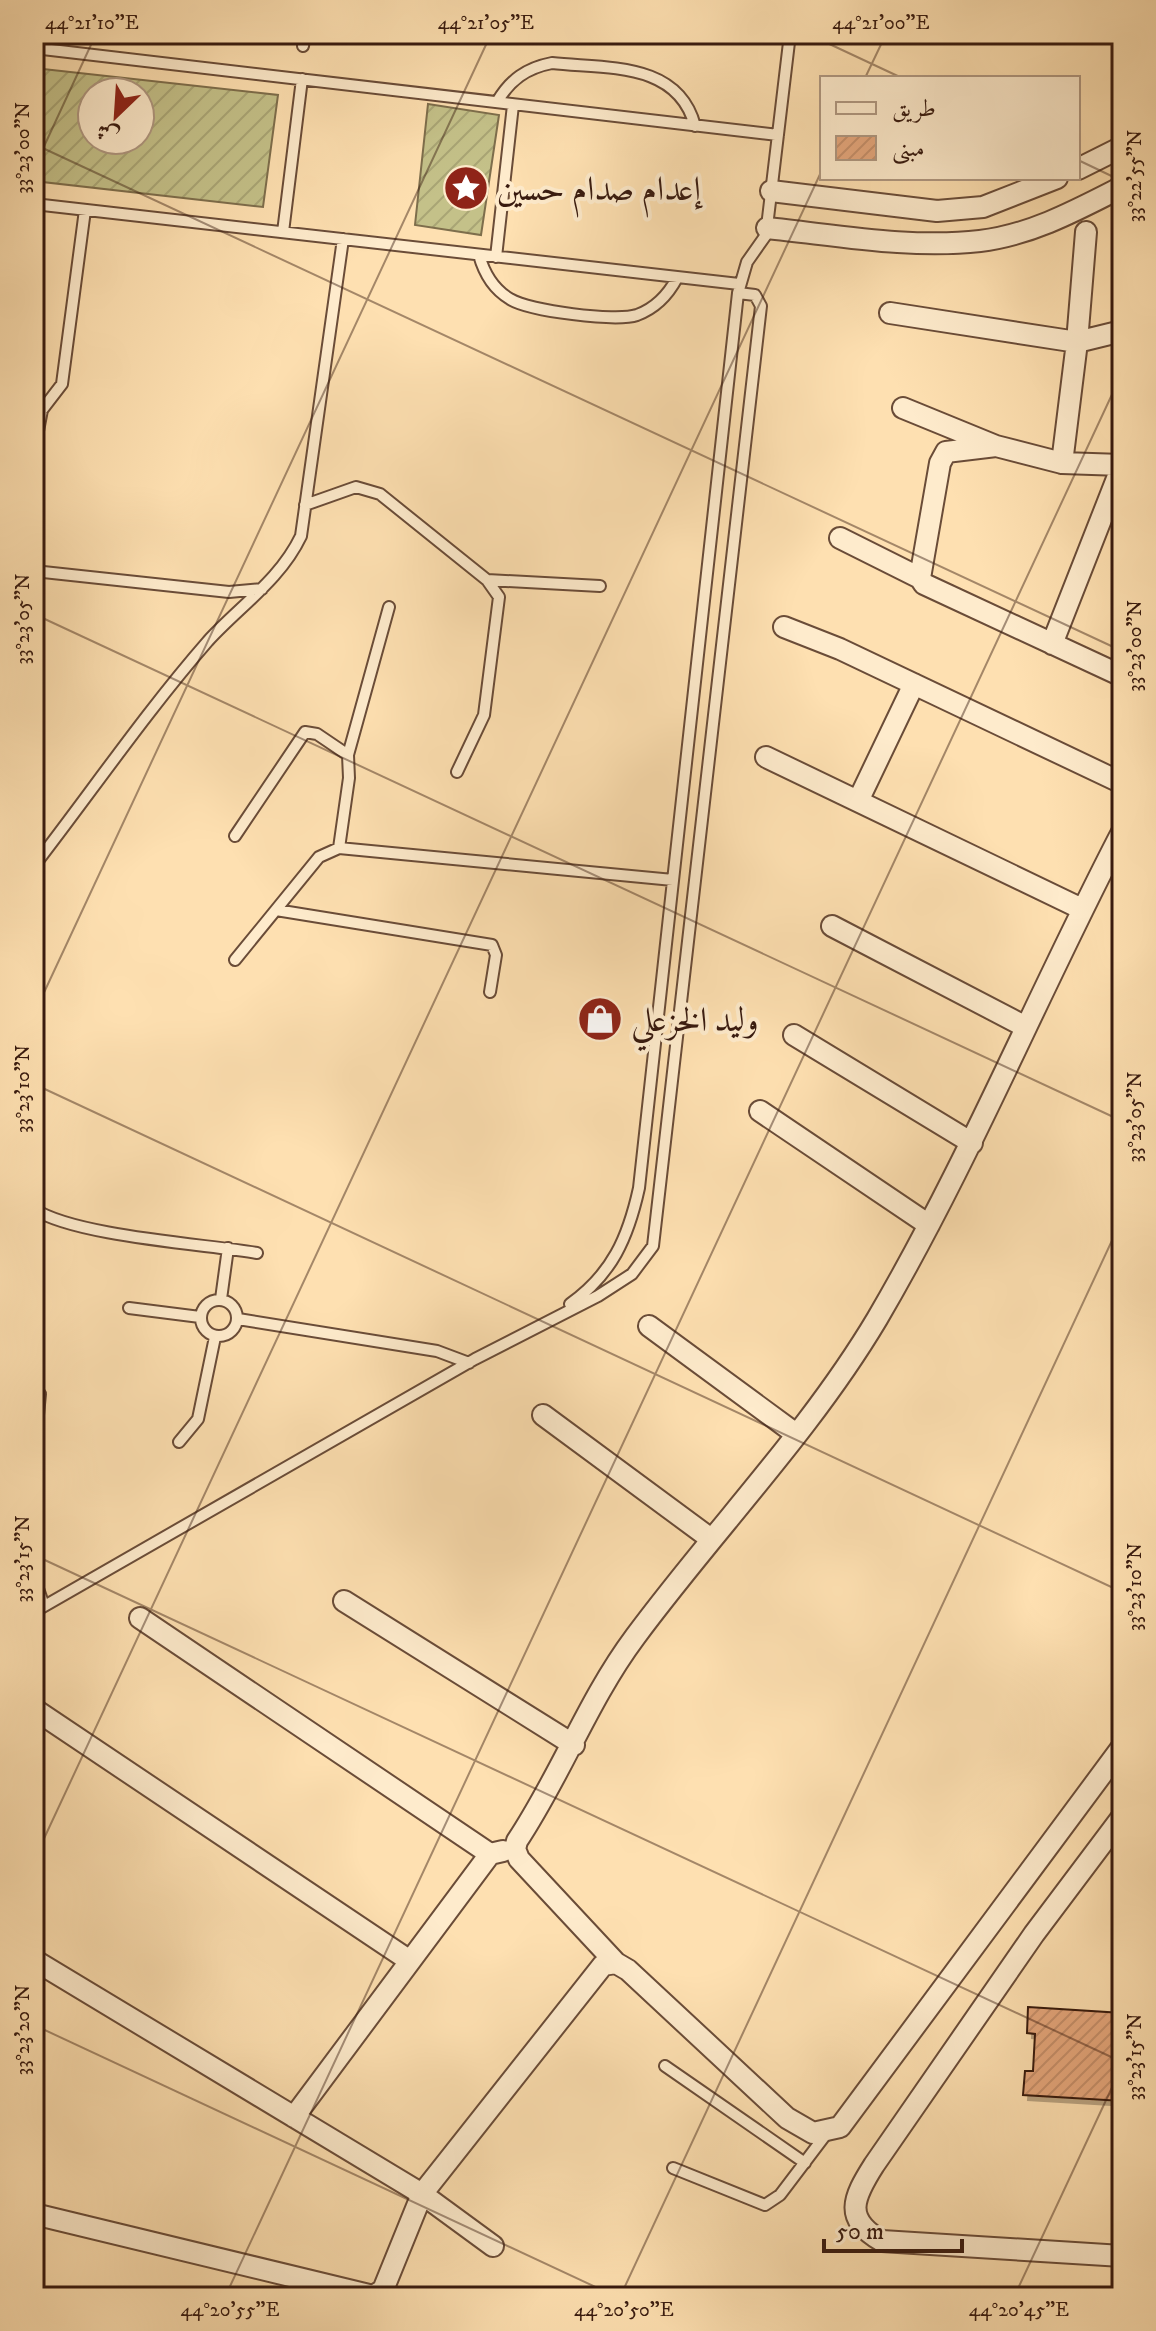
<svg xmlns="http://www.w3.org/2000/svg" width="1156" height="2331" viewBox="0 0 1156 2331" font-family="'IM FELL DW Pica',Amiri,serif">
<defs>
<pattern id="garden-furrows" width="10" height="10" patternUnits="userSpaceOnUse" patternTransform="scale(2)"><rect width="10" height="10" fill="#c4c189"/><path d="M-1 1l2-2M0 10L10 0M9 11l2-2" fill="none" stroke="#a9a575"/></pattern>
<pattern id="building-hatch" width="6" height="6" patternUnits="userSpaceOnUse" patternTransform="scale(2)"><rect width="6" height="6" fill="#e5a77c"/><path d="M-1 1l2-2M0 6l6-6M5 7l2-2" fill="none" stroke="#c58f6a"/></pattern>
<filter id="shadow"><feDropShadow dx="5" dy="5" stdDeviation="0" flood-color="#0004"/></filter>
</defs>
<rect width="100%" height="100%" fill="#fee0b1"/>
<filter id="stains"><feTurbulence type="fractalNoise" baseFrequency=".0025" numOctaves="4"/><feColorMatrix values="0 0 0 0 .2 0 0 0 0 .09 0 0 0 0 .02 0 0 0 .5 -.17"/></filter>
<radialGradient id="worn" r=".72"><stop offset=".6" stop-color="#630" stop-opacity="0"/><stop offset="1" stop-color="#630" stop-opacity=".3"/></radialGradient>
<path fill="url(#garden-furrows)" stroke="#7e6e4c" stroke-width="2" fill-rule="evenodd" d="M34 68 278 95 263 207 34 181ZM92 92H140V140H92Z
M428 104 499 115 481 235 415 225Z"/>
<path fill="url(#building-hatch)" stroke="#381a0f" stroke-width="2" filter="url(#shadow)" d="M1028 2007 1122 2013V2101L1023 2095 1025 2071H1033L1035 2034 1027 2033Z"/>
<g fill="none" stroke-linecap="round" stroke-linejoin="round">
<g stroke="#6a4c38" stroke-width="14">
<path id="service" d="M303 46 305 34
M34 48 778 135
M497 102C510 80 526 68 552 63 606 69 678 61 695 126
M34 204 739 284
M283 232 302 79
M479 255C484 273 493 289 510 299 529 311 616 322 637 315 656 308 668 295 677 278
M496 257 513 105
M38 431 42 410 62 384 85 210
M305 505 356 487 380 494 487 580 499 597 484 715 457 772
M34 571 229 592 262 589
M487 580 600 586
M235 836 305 732 317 734 348 755
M339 848 349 778 348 755 389 607
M34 866C92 791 146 712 208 641 240 606 280 580 301 536L343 239
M276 910 492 945 496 955 490 992
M235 960 319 857 339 848 673 880
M34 1209C75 1236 203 1244 257 1253
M221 1299 228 1248
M201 1318a18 18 0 1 1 36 0a18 18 0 1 1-36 0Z
M570 1304C612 1274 628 1238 639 1188L738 293 747 262 766 235 790 34
M129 1308 200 1317
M238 1319 437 1351 469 1363
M179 1442 198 1419 215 1337
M34 1457 40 1394
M34 1577 44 1606
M34 1612 475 1359 598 1296 632 1274 653 1246 761 306 755 295 738 293
M665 2066 805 2163
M673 2168 765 2205 780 2195 827 2133"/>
</g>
<g stroke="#6a4c38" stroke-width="24">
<path id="minor" d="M1078 169 1122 147
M771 191 937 211 983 207 1057 178
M767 228C836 235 910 249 980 241 1031 235 1077 210 1122 187
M890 313 1077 342 1122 331
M903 408 996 446 1062 463 1122 465
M996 446 946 452 940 463 920 578 924 584 1122 676
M1062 463 1077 342 1086 232
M840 538 920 578
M784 627 840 649 1122 783
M1052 644 1122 466
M766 757 1082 909
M858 801 914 684
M832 926 1024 1026
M794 1035 972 1143
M760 1111 929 1225
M649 1326 796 1434
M543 1415 711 1539
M344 1601 574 1745
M140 1618 490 1854
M34 1709 410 1961
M1122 1817 1034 1934 874 2165C853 2198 843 2219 882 2241L1122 2256
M34 1960 422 2194 493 2246
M616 1963 519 1859 515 1849 517 1841C561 1775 588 1700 635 1637 714 1530 809 1433 877 1319 969 1162 1038 993 1122 832
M294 2117 490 1854 503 1851
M34 2214 373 2296 383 2290 422 2194 603 1965 616 1963 628 1970 787 2118 813 2133 840 2127 1122 1747"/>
</g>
<use href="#service" stroke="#feebcc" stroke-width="10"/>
<use href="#minor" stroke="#feebcc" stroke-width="20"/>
</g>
<path fill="none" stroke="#381a0f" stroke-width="2" stroke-opacity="0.45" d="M808 34 902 78M865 78 886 34M34 144 1122 651M1078 160 1122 181M34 168 96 34M34 614 1122 1121M34 1014 491 34M34 1084 1122 1592M34 1555 1122 2062M34 1860 822 170M34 2025 617 2297M225 2297 1122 373M620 2297 1122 1219M1014 2297 1122 2066"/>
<defs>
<g id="sight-disc" transform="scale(2.3)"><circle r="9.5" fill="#8f2418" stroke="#feebcc"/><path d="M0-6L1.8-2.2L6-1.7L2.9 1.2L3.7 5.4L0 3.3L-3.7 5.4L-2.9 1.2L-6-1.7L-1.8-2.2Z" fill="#fff"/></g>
<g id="shop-disc" transform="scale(2.3)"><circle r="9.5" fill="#8f2418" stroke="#feebcc"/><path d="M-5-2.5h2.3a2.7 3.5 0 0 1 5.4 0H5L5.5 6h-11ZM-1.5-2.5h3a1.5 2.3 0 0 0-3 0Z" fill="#fff"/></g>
</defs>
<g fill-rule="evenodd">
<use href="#sight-disc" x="466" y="188"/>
<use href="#shop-disc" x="600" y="1019"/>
</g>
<g text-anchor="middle" stroke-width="8" stroke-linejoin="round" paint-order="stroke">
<g font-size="34" fill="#381a0f" stroke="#feebcc" text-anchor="start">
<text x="497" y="200">إعدام صدام حسين</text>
<text x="631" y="1031">وليد الخزعلي</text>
</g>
</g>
<rect width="1156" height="2331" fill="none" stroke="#fee0b1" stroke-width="88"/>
<rect x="820" y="76" width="260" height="104" fill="#feebcc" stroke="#af9780" stroke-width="2"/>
<rect x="836" y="102" width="40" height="12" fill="#feebcc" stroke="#af9780" stroke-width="2"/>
<text x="892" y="116" font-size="24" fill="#381a0f">طريق</text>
<rect x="836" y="136" width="40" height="24" fill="url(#building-hatch)" stroke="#af9780" stroke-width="2"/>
<text x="892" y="156" font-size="24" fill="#381a0f">مبنى</text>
<g transform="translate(116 116) rotate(205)"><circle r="38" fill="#feebcc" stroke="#af9780" stroke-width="2"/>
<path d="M0-6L14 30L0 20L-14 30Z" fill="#8f2418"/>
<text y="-12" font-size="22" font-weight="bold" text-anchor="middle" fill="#381a0f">ش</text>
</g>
<path d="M824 2239v12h138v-12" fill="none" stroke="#381a0f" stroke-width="4"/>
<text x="836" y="2239" font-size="24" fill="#381a0f" stroke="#feebcc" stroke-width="6" paint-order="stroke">50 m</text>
<rect x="44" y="44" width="1068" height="2243" fill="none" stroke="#381a0f" stroke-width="3"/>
<g font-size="20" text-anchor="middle" fill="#381a0f">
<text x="92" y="29">44°21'10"E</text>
<text x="486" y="29">44°21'05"E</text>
<text x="881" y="29">44°21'00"E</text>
<text transform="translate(22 148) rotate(-90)" y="7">33°23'00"N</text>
<text transform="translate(1134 176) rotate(-90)" y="7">33°22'55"N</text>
<text transform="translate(22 619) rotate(-90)" y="7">33°23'05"N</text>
<text transform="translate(1134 646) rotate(-90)" y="7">33°23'00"N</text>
<text transform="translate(22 1089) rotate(-90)" y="7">33°23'10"N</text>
<text transform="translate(1134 1117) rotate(-90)" y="7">33°23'05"N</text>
<text transform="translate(22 1559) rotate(-90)" y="7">33°23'15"N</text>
<text transform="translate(1134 1587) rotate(-90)" y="7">33°23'10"N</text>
<text transform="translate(22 2030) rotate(-90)" y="7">33°23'20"N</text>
<text transform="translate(1134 2057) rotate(-90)" y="7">33°23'15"N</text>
<text x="230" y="2316">44°20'55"E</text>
<text x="624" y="2316">44°20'50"E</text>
<text x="1019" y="2316">44°20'45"E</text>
</g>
<rect width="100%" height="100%" filter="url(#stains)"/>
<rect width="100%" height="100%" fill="url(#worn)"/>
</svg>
